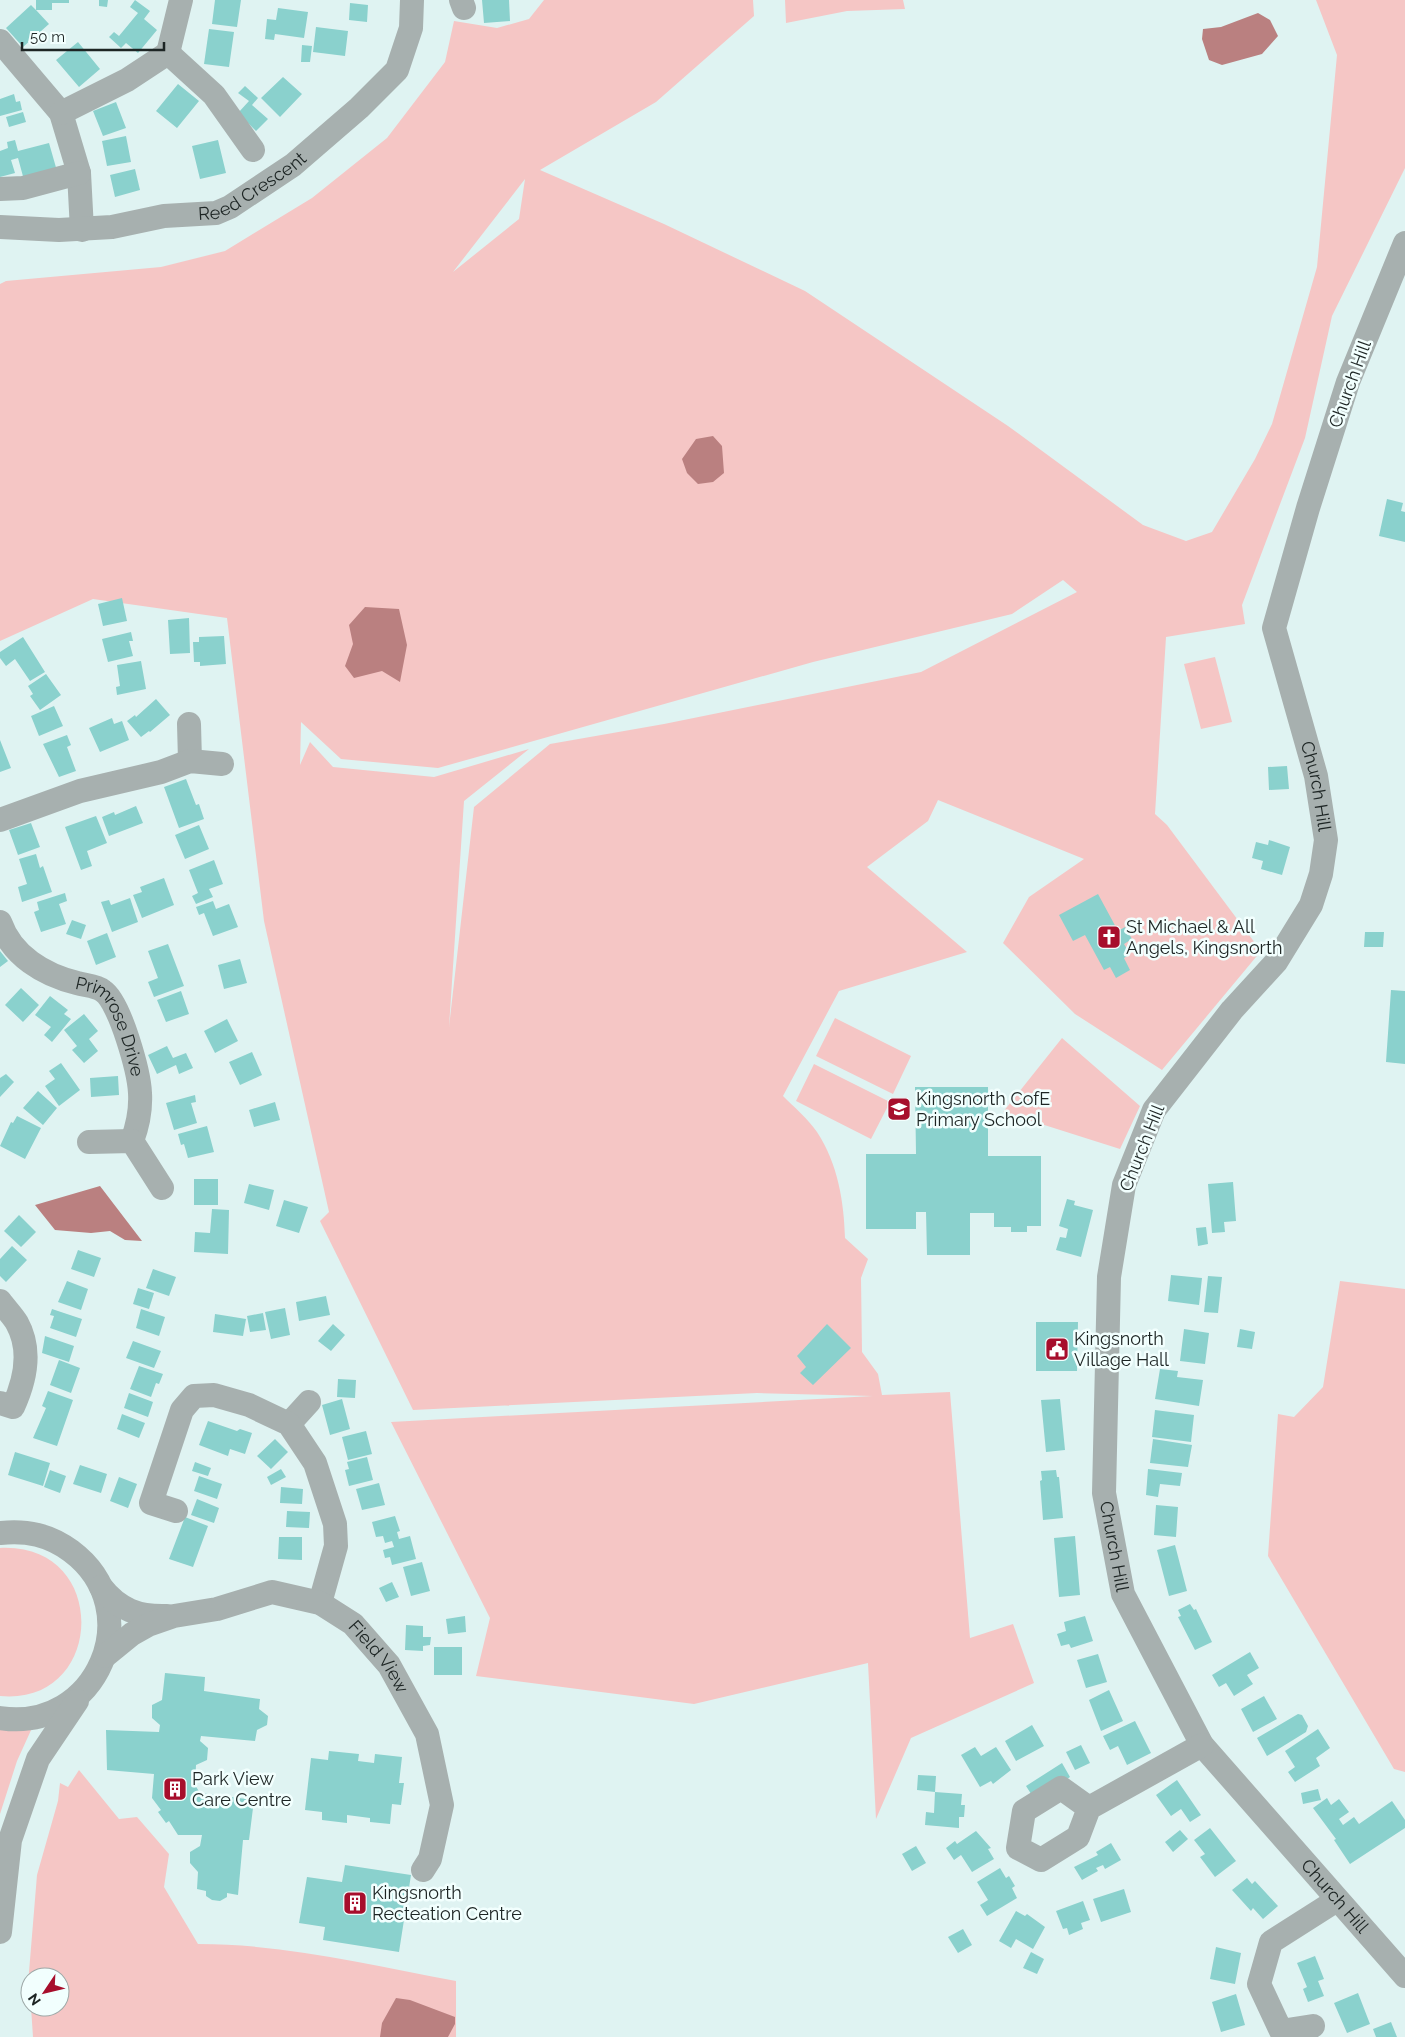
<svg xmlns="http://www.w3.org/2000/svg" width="1405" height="2037" viewBox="0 0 1405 2037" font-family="Raleway,sans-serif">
<rect width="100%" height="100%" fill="#dff3f2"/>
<path fill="#f5c6c5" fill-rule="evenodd" d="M544 0H753L754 16 656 102 540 170 664 224 805 291 1008 426 1143 525 1186 541 1212 532 1255 459 1272 424 1317 267 1337 55 1316 0H1405V168L1332 316 1305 438 1242 605 1245 624 1166 637 1155 814 1167 825 1261 951 1162 1070 1075 1014 1003 943 1029 897 1084 859 938 800 928 821 867 867 967 952 839 991 783 1096C794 1107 808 1119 817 1132 838 1164 844 1202 845 1238L868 1259 861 1278 862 1352 878 1374 882 1395 950 1392 970 1638 1013 1624 1034 1683 911 1738 876 1819 868 1663 694 1704 476 1676 490 1618 391 1422 873 1396 757 1393 413 1410 320 1221 329 1212 264 921 227 618 93 599 0 641V284L6 281 161 267 225 251 312 198 387 138 445 62 454 21 497 28 529 19ZM525 179 519 219 453 272ZM1063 580 1077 592 921 672 664 724 550 744 474 807 449 1027 464 801 529 749 434 777 333 767 310 742 300 765 301 722 341 759 438 768 813 662 1012 614Z
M785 0H903L905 9 847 11 786 23Z
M1215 657 1232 722 1201 729 1184 664Z
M835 1018 911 1056 893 1094 816 1056Z
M1062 1038 1140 1106 1120 1149 1003 1112Z
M814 1064 890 1102 871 1139 796 1101Z
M1340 1281 1405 1289V1772L1394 1769 1268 1556 1278 1414 1294 1417 1323 1387Z
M0 1548C111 1542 106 1706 0 1696Z
M0 1728H32L17 1761 0 1814Z
M79 1770 119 1819 137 1817 169 1854 164 1887 198 1944C286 1944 370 1965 456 1981V2037H33L31 2007H60V1977H30V2000L28 1984 37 1875 58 1801 60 1783 68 1787Z"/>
<path fill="#ba8080" d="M1258 13 1270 20 1278 36 1262 54 1222 65 1209 60 1202 39 1203 29 1221 27Z
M713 436 722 446 724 473 713 482 698 484 687 473 682 459 696 439Z
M365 607 399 609 407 645 400 682 382 671 354 678 345 666 353 644 349 625Z
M100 1186 142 1241 125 1240 110 1231 91 1233 55 1230 35 1205Z
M396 1998 410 2000 455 2017V2024L448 2037H380L382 2023Z"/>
<path fill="#8ad1cd" d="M36 0H69V3H52V10H36L49 24 23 47 6 28 31 5 36 10Z
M99 0H108L107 7 99 6Z
M135 0 150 11 144 19 157 30 138 53 126 43 121 48 109 37 114 32 119 36 138 13 130 7Z
M215 0H241L237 27 212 24Z
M482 0H509L510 21 484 23Z
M350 3 368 5 367 22 349 20Z
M278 8 308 12 304 38 275 34 274 40 265 39 267 19 276 20Z
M316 27 348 31 345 56 313 52Z
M209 29 234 32 229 67 204 64Z
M78 42 100 69 79 87 56 60Z
M302 45 312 46 310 62H301Z
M283 77 302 94 280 117 261 98Z
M178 84 199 101 177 128 156 111Z
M245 86 258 98 252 105 268 119 256 131 238 113 249 101 238 93Z
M14 94 16 102 20 101 22 110 0 116V99Z
M116 102 126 128 103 136 93 111Z
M23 112 26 122 9 127 6 117Z
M126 136 131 162 107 166 102 141Z
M15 140 18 151 49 143 57 171 24 180 18 158 11 160 15 173 0 177V151L8 148 7 142Z
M218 140 226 173 200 179 192 146Z
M135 169 140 190 115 197 110 175Z
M1387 499 1403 503 1401 511 1405 512V542L1379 536Z
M122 598 127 621 103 626 98 604Z
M189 618 190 653 170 654 168 620Z
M131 632 133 641H129L133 656 108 662 102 639Z
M224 636 226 664 200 666V662H194L193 642H199V637Z
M23 637 45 672 30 681 15 659 6 666 0 658V652Z
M141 661 146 689 117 695 116 687 120 686 117 665Z
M46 674 61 695 40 710 30 696 33 694 28 686Z
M156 699 170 715 150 732 149 731 141 737 127 721 135 715 136 717Z
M54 706 63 726 39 736 31 716Z
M112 718 114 724 122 721 129 740 100 752 89 728Z
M67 735 71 745 67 747 76 771 59 777 43 744Z
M0 740 11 768 0 772Z
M1287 766 1289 789 1269 790 1268 767Z
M186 779 196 805 199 804 204 819 179 828 164 787Z
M136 806 143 823 109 836 102 817 114 812 115 815Z
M96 816 107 843 87 851 92 866 81 870 65 827Z
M31 823 40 847 18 855 9 830Z
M199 825 209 849 185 859 175 835Z
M1269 840 1290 847 1282 875 1261 869 1263 861 1252 858 1256 842 1268 845Z
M36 854 40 868 43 866 52 892 22 902 18 887 27 884 19 859Z
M214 860 223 884 209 889 213 897 196 904 192 896 198 893 189 870Z
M164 878 174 905 142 918 133 895 142 892 140 887Z
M65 893 67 901 59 904 66 924 41 932 34 912 39 910 37 902Z
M1098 894 1118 931 1125 927 1132 939 1124 944 1130 954 1124 958 1130 970 1116 978 1110 967 1104 970 1085 935 1073 941 1059 915Z
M130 898 138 922 112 932 101 902 109 900 111 905Z
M213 901 216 909 229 904 238 927 213 936 204 913 199 915 196 907Z
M72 920 86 925 81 939 66 934Z
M1365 932H1384L1383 947H1364Z
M107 933 116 957 96 965 87 941Z
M168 944 184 986 154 997 148 982 158 978 148 951Z
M0 951 8 961 0 967Z
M240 959 247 983 224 989 218 965Z
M21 988 39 1005 23 1022 5 1005Z
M1391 990 1405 991V1064L1386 1062Z
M181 991 189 1014 166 1022 157 1000Z
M50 996 68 1010 64 1014 71 1019 52 1042 44 1035 51 1027 35 1015Z
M84 1014 98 1031 89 1039 98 1051 84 1063 72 1050 77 1046 64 1030Z
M227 1019 238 1041 215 1053 204 1031Z
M167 1046 173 1058 186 1053 193 1068 179 1074 176 1065 157 1074 148 1055Z
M252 1052 262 1075 240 1085 229 1062Z
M61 1063 80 1090 59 1106 45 1086 55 1079 49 1071Z
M6 1074 14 1082 0 1097V1078Z
M118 1076 119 1095 91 1097 90 1078Z
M915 1087H988V1156H1041V1226H1027V1232H1011V1227H994V1213H970V1255H927L926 1212H916V1229H866V1154H916Z
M38 1091 57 1108 43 1125 23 1108Z
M195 1095 196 1102 191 1103 197 1123 174 1130 166 1103Z
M275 1102 280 1120 254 1127 249 1110Z
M17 1116 41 1128 25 1159 0 1146 11 1122 13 1123Z
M207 1126 214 1152 188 1158 184 1144 181 1145 178 1134Z
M194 1179H218V1205H194Z
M1233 1182 1236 1221 1224 1222 1225 1232 1212 1233 1208 1184Z
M249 1184 274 1190 269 1210 244 1203Z
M1067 1199 1075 1201 1074 1205 1093 1210 1081 1257 1056 1250 1060 1237 1066 1238 1068 1229 1059 1226Z
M284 1200 308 1207 299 1233 276 1226Z
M212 1209 229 1210 228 1254 194 1252 195 1232 210 1233Z
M19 1215 36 1232 21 1247 4 1231Z
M1206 1227 1208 1244 1198 1246 1196 1228Z
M12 1246 27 1260 6 1282 0 1276V1259Z
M78 1250 101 1258 94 1277 71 1269Z
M153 1269 176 1277 169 1296 146 1288Z
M1171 1275 1202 1278 1199 1305 1168 1301Z
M1208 1276 1222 1277 1218 1313 1204 1312Z
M67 1281 88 1289 81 1310 58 1302Z
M138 1288 154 1293 149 1309 133 1304Z
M326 1296 330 1315 299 1321 296 1302Z
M285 1308 290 1335 271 1339 265 1312Z
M52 1309 82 1319 76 1337 50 1328 54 1316 50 1315Z
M141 1309 165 1317 159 1336 136 1328Z
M263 1313 266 1330 250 1332 247 1316Z
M215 1314 246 1319 243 1336 213 1332Z
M1036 1322H1078L1077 1371H1036Z
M333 1324 345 1335 331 1351 318 1341Z
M827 1324 851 1348 813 1385 800 1373 806 1367 797 1356Z
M1184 1329 1209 1333 1205 1364 1180 1361Z
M1240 1329 1255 1332 1252 1349 1237 1347Z
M45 1336 74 1346 69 1362 42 1353Z
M133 1341 161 1351 154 1368 126 1358Z
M59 1360 80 1368 71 1393 50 1385Z
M139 1366 163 1374 159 1384 156 1383 151 1397 130 1389Z
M1160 1369 1178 1371 1177 1377 1203 1380 1199 1406 1155 1399Z
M338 1379 356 1380 355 1398 337 1397Z
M48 1391 73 1400 57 1446 33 1438 46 1408 42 1406Z
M129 1393 153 1402 148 1417 124 1408Z
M342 1399 350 1429 330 1435 322 1405Z
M1060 1399 1065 1450 1046 1452 1041 1400Z
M1155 1410 1194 1415 1191 1442 1152 1437Z
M122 1414 145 1423 139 1438 117 1429Z
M208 1421 237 1431 240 1429 252 1433 245 1454 230 1449 228 1456 199 1445Z
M366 1431 372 1454 348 1460 342 1437Z
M275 1439 288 1452 271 1469 257 1456Z
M1153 1439 1192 1445 1188 1467 1150 1463Z
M15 1452 50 1463 43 1486 8 1475Z
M367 1457 373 1480 349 1486 345 1470 349 1469 347 1462Z
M195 1462 211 1468 208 1476 192 1471Z
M80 1465 107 1474 101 1493 73 1484Z
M281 1469 286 1477 271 1485 267 1477Z
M1148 1469 1182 1473 1180 1486 1160 1484 1158 1497 1146 1495Z
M50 1470 66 1476 60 1493 44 1487Z
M1056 1470 1057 1477H1059L1063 1518 1043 1520 1040 1481 1042 1480 1041 1471Z
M199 1476 222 1484 217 1499 194 1491Z
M119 1477 137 1484 128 1508 110 1501Z
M379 1483 385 1505 362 1510 356 1489Z
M281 1487 303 1489 302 1504 280 1503Z
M197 1499 219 1508 214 1523 191 1515Z
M1156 1505 1178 1507 1176 1537 1154 1535Z
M287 1511 310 1512 309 1528 286 1527Z
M395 1516 400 1531 397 1532 399 1539 410 1536 416 1559 392 1565 390 1557 385 1558 383 1550 394 1547 392 1541 385 1543 383 1536 376 1537 372 1522Z
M185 1517 208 1526 193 1567 169 1559Z
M1075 1536 1080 1595 1059 1597 1054 1538Z
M279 1537H302V1560L278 1559Z
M1175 1545 1187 1591 1169 1596 1157 1550Z
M422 1562 430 1591 411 1596 403 1567Z
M392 1582 399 1597 386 1602 379 1588Z
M1190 1604 1194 1610 1196 1609 1212 1642 1195 1650 1178 1617 1181 1616 1178 1610Z
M465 1616 466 1632 448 1634 446 1619Z
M1085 1616 1093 1641 1071 1648 1069 1644 1061 1646 1057 1634 1066 1631 1064 1622Z
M406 1625 423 1626V1637H431L430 1645 423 1646V1651L405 1650Z
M434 1647H462V1675H434Z
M1250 1652 1259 1668 1247 1675 1253 1684 1234 1696 1226 1683 1219 1687 1212 1675Z
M1098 1654 1107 1682 1086 1688 1077 1660Z
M165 1673 205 1677 204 1691 260 1699 259 1709 268 1716 267 1725 257 1730 255 1741 201 1736 200 1741 208 1748 207 1760 196 1765 195 1785 200 1793 254 1800 249 1840H243L238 1895 227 1893V1897L220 1901 212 1900 206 1896V1891L197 1889 198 1872 190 1863V1852L200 1846 202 1835H178L169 1821 166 1823 158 1812 161 1810 152 1798 154 1774 107 1770 106 1730 159 1732 160 1725 152 1718V1705L162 1700Z
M1109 1690 1123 1721 1101 1731 1089 1700Z
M1264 1696 1277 1719 1253 1732 1241 1709Z
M1298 1714 1302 1715 1308 1726 1306 1732 1267 1756 1257 1738Z
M1135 1721 1151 1753 1127 1765 1118 1746 1110 1750 1103 1736Z
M1032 1725 1044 1746 1016 1761 1005 1741Z
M1318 1729 1330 1748 1316 1758 1320 1766 1295 1782 1288 1772 1295 1767 1285 1751Z
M1081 1745 1090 1763 1075 1770 1066 1752Z
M975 1747 981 1756 996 1747 1011 1770 993 1784 991 1781 980 1787 961 1755Z
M329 1751 359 1754 358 1761 374 1763 375 1754 402 1757 399 1783H404L401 1805 392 1804 390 1824 370 1822V1818L347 1815V1823L322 1820V1812L305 1810 311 1758 328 1760Z
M1062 1763 1070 1777 1035 1800 1026 1786Z
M918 1775 936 1776 935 1792 962 1794 961 1805H965L964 1817H959V1828L925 1825 926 1812 934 1813 935 1792 917 1790Z
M1177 1780 1201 1815 1190 1822 1181 1809 1171 1816 1156 1795Z
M1318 1789 1321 1800 1303 1804 1301 1793Z
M1327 1798 1331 1805 1339 1799 1349 1812 1339 1819 1343 1825 1354 1817 1359 1824 1392 1801 1405 1820V1828L1350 1864 1334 1840 1336 1839 1313 1808Z
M1210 1828 1236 1861 1215 1877 1200 1857 1205 1854 1194 1840Z
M1180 1830 1188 1839 1173 1852 1165 1842Z
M976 1831 991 1848 988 1849 994 1859 972 1872 961 1855 954 1860 946 1848 955 1841 957 1844Z
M1111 1843 1121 1860 1105 1869 1103 1865 1096 1868 1098 1871 1082 1880 1074 1867 1098 1855 1096 1852Z
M916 1846 926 1863 912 1871 902 1854Z
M345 1865 411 1875 399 1952 323 1940 325 1927 299 1923 307 1877 342 1882Z
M1000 1868 1006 1878 1009 1876 1015 1886 1012 1888 1017 1898 987 1916 980 1905 988 1900 977 1882Z
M1247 1878 1252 1884 1255 1881 1278 1906 1263 1919 1253 1908 1251 1911 1232 1890Z
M1124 1889 1131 1912 1101 1922 1093 1899Z
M1083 1901 1090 1920 1081 1923 1083 1929 1069 1935 1067 1928 1063 1929 1056 1911Z
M1016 1911 1025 1916 1027 1914 1045 1927 1033 1949 1016 1939 1011 1948 999 1941Z
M963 1929 972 1945 958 1953 948 1937Z
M1216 1947 1241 1953 1235 1984 1210 1979Z
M1031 1952 1044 1959 1037 1974 1023 1968Z
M1315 1956 1324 1979 1318 1981 1324 1996 1308 2002 1303 1989 1307 1987 1297 1963Z
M1358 1993 1370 2024 1347 2033 1334 2003Z
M1236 1994 1245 2025 1221 2032 1212 2002Z
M1391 2022 1397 2037H1376L1373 2029Z"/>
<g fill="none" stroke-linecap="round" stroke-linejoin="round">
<g stroke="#a7b0af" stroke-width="24">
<path d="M461 0 464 8"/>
<path d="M0 41 61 113 79 173 82 230"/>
<path d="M168 53 181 0"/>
<path d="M61 113 127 80 168 53 214 95 253 150"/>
<path d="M0 189 23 188 79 173"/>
<path id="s1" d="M0 227 59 230 112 227 164 216 216 213 230 207 293 165 359 108 397 70 411 28 412 0"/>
<path id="s2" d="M1405 243 1348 382 1308 508 1274 628 1316 776 1326 840 1321 874 1311 905 1276 962 1232 1010 1154 1110 1124 1185 1109 1277 1104 1493 1123 1594 1202 1745 1405 1976"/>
<path d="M189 724 190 761"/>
<path d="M0 820 80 791 161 772 190 761 222 764"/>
<path id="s3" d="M0 922C12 956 44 975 77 983 86 986 95 985 103 991 120 1002 139 1072 140 1093 141 1110 138 1125 132 1141"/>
<path d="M89 1142 132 1141 162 1188"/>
<path d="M0 1301C5 1308 13 1316 17 1323 32 1350 25 1381 13 1407L0 1403"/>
<path d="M289 1424 309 1402"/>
<path d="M176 1511 151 1503 182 1410 194 1396 214 1395 249 1405 289 1424 315 1463 335 1524 336 1546 320 1603"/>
<path d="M0 1533C27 1530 49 1535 71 1551 150 1610 97 1733 0 1718"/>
<path d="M101 1587C119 1610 139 1617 167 1616"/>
<path id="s4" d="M105 1656 132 1634 148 1625 174 1616 217 1609 272 1592 320 1603 353 1624 389 1665 427 1734 442 1805 430 1859 423 1870"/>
<path d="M1089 1808 1061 1788 1024 1811 1018 1848 1041 1860 1078 1837 1089 1808 1202 1745"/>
<path d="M0 1932 10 1840 38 1759 77 1701"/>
<path d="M1313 2026 1281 2031 1259 1984 1271 1942 1337 1900"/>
</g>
</g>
<defs>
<g id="church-square" transform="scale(1.25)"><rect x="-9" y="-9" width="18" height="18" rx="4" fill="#a70e2c" stroke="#f2fffe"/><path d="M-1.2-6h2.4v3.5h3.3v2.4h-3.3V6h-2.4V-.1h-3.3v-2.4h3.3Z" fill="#fff"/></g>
<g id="school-square" transform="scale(1.25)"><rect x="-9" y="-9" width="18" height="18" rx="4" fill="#a70e2c" stroke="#f2fffe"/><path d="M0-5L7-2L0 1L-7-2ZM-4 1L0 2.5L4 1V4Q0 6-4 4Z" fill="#fff"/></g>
<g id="civic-square" transform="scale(1.25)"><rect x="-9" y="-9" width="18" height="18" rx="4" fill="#a70e2c" stroke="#f2fffe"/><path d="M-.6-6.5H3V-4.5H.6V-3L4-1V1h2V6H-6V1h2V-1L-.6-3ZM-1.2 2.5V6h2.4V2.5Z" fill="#fff"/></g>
<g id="building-square" transform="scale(1.25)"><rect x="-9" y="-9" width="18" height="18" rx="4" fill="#a70e2c" stroke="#f2fffe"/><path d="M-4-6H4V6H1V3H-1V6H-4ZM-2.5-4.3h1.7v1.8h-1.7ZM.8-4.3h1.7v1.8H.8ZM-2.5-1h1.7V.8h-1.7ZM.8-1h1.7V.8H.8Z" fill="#fff"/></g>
</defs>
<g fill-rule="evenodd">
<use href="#church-square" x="1109" y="937"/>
<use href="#school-square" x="899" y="1109"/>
<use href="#civic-square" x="1057" y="1349"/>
<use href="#building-square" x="175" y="1789"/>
<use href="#building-square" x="355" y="1903"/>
</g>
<g text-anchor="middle" stroke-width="5" stroke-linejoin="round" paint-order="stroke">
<g font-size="18" fill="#1d2524" stroke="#f2fffe">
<text dy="6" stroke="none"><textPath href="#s1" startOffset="261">Reed Crescent</textPath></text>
<text transform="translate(1350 384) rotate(-70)" y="6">Church Hill</text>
<text dy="6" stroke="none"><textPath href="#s2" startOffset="571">Church Hill</textPath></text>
<text dy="6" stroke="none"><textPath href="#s3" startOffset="162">Primrose Drive</textPath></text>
<text transform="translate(1142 1148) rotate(-68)" y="6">Church Hill</text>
<text dy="6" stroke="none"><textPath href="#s2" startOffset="1396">Church Hill</textPath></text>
<text dy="6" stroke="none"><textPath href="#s4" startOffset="312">Field View</textPath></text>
<text dy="6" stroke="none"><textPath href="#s2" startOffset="1816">Church Hill</textPath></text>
</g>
<g font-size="18" fill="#1d2524" stroke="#f2fffe" text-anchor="start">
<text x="1126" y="933">St Michael &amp; All<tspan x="1126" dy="21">Angels, Kingsnorth</tspan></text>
<text x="916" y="1105">Kingsnorth CofE<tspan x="916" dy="21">Primary School</tspan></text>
<text x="1074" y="1345">Kingsnorth<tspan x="1074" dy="21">Village Hall</tspan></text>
<text x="192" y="1785">Park View<tspan x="192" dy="21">Care Centre</tspan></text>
<text x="372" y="1899">Kingsnorth<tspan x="372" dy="21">Recteation Centre</tspan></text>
</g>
</g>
<g transform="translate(45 1992) rotate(235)"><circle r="24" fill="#f2fffe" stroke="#9da8a7"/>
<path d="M0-4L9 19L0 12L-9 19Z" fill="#a70e2c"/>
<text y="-8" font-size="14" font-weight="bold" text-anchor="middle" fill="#1d2524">N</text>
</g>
<path d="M22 42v8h142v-8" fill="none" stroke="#1d2524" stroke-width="2.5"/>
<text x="30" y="42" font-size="15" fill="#1d2524" stroke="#f2fffe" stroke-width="4" paint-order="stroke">50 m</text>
</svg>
